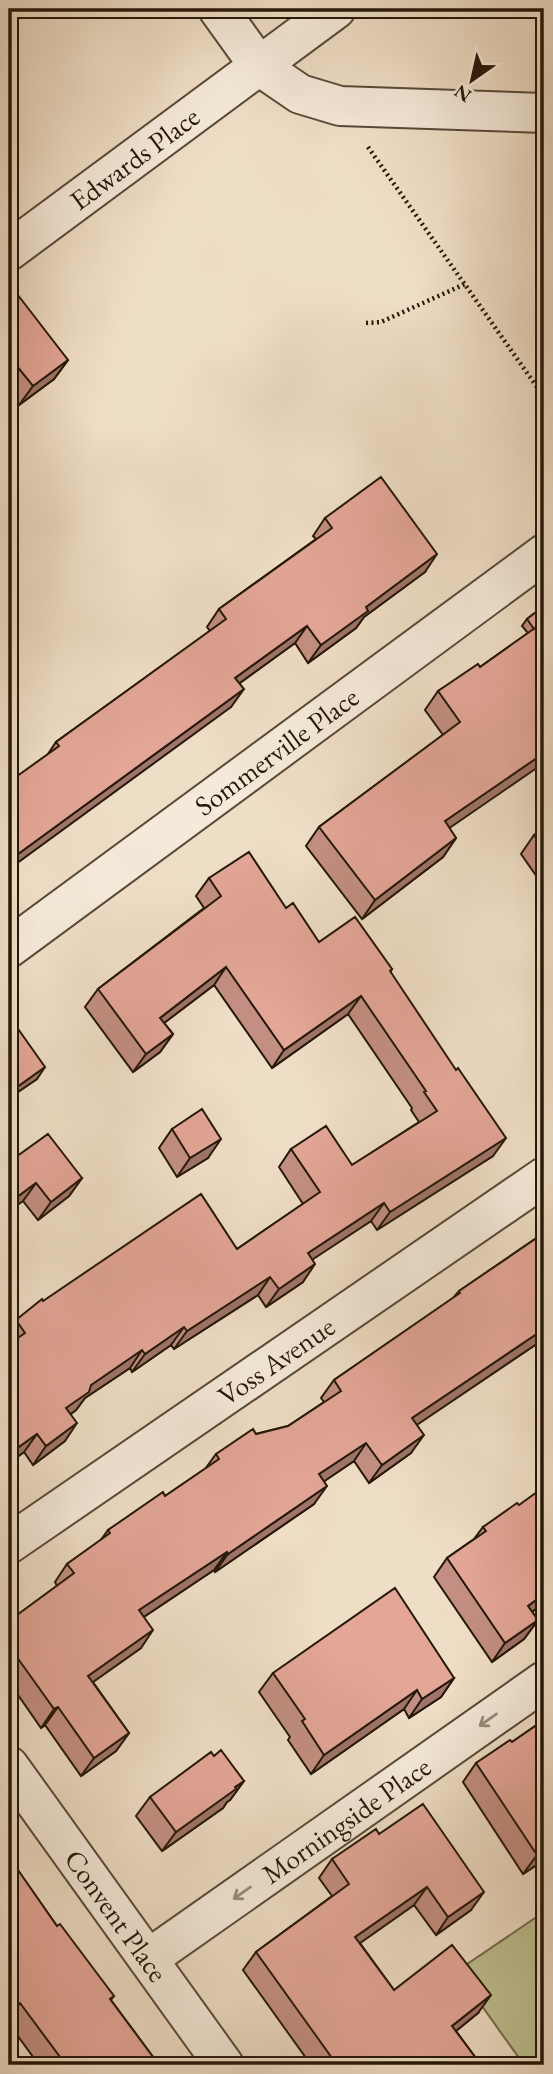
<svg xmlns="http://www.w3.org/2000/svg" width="553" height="2074" viewBox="0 0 553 2074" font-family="'EB Garamond',serif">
<rect width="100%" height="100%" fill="#efdec6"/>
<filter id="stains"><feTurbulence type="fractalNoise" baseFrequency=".00286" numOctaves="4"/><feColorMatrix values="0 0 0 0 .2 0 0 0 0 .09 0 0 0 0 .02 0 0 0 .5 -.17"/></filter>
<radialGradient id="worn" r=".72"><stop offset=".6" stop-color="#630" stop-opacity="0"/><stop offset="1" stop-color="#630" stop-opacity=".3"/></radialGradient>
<path fill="#bec092" stroke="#726c4e" stroke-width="2" d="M544 1912V2065H524L457 1971Z"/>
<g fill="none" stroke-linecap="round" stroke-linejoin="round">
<g stroke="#584938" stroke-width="42">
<g id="minor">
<path d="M218 9 259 66 300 94 340 106 544 113"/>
<path id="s1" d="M9 251 336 9"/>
<path id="s2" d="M9 948 544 554"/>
<path id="s3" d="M9 1544 544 1177"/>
<path id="s4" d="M9 1766 224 2065"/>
<path id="s5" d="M148 1959 544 1681"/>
</g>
</g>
<path stroke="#251709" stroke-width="4.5" stroke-dasharray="2 3.5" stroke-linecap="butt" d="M368 147 544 397
M366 323 381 322 465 284"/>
<use href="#minor" stroke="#f5eada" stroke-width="38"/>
</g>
<path fill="#c38f82" stroke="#251709" stroke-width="2" d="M9 294 68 360 54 379 19 405 9 392Z
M325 518 425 572 364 617 356 628 308 663 295 643 240 683 231 707 48 754 56 742 210 631 207 627 219 609 316 539 313 536Z
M544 606 449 828 456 838 443 857 362 919 306 846 319 827 443 735 425 710 438 691 480 667 528 633 522 626 527 619Z
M544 828V887L521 854 534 835Z
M209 878 286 908 319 942 392 969 390 973 493 1156 377 1230 371 1221 312 1259 303 1282 266 1307 258 1295 174 1349 171 1345 132 1372 130 1368 85 1398 76 1410 71 1414 65 1441 33 1465 24 1452 9 1463V1331L16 1320 43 1301 237 1249 303 1204 279 1167 291 1149 352 1165 419 1122 411 1110 412 1108 348 1014 272 1068 214 985 164 1023 173 1034 160 1052 133 1072 85 1007 98 989 204 908 196 896Z
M9 1032 37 1079 9 1098Z
M172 1129 208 1158 177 1177 159 1148Z
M9 1162 82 1178 69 1196 38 1220 23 1201Z
M544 1233V1339L416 1425 411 1453 369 1483 354 1461 324 1481 314 1504 215 1572 214 1570 144 1617 141 1648 93 1682 129 1733 116 1751 81 1776 45 1725 41 1728 9 1682V1621L57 1586 55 1582 67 1564 100 1541 108 1530 165 1496 205 1469 216 1454 256 1434 288 1426 324 1402 321 1398 334 1380 453 1298 459 1291Z
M483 1527 544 1603 532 1612 538 1620 524 1639 492 1662 434 1577 447 1558 474 1539Z
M273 1673 454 1678 441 1697 409 1718 404 1709 311 1774 288 1740 290 1737 259 1692Z
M544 1720V1860L523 1874 463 1782 476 1763 512 1742Z
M214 1756 244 1781 230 1800 227 1802 223 1808 162 1851 136 1816 150 1797Z
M379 1834 471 1910 436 1935 414 1905 360 1943 394 1990 478 2013 456 2031 481 2065H311L243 1970 256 1952 332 1896 319 1878 332 1859Z
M9 1837 11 1861 57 1926 114 1996 111 2000 159 2065H39L9 2024Z"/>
<path fill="#9f746a" stroke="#251709" stroke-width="2" d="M68 360 54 379 19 405 33 386Z
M437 554 425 572 364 617 356 628 308 663 321 645 366 607Z
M307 626 295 643 223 695 235 678Z
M244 689 231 707 9 869V863L14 857Z
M544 753V763L432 840 445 821Z
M456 838 443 857 362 919 375 900Z
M226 967 214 985 147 1036 160 1018Z
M361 996 348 1014 272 1068 284 1050Z
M173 1034 160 1052 133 1072 146 1054Z
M45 1067 37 1079 9 1098 17 1087Z
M506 1138 493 1156 377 1230 390 1212Z
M221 1139 208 1158 177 1177 190 1158Z
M82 1178 69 1196 38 1220 51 1202Z
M36 1183 23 1201 9 1211V1203Z
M384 1203 371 1221 295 1271 308 1253Z
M315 1264 303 1282 266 1307 279 1289Z
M270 1277 258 1295 174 1349 187 1331Z
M184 1327 171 1345 132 1372 145 1354Z
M544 1329V1339L399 1437 412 1418Z
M142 1350 130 1368 85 1398 76 1410 54 1426 66 1408 91 1385Z
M77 1423 65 1441 33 1465 46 1446Z
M37 1434 24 1452 9 1463V1454Z
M424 1435 411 1453 369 1483 382 1465Z
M366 1443 354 1461 307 1493 319 1474Z
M327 1486 314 1504 215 1572 228 1554Z
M227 1552 214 1570 127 1628 139 1610Z
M544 1594V1603L514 1625 528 1606Z
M538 1620 524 1639 492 1662 505 1643Z
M153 1630 141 1648 76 1694 88 1676Z
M454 1678 441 1697 409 1718 422 1699Z
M417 1690 404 1709 311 1774 324 1755Z
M58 1707 45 1725 41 1728 54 1709Z
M129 1733 116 1751 81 1776 94 1758Z
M244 1781 230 1800 227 1802 223 1808 162 1851 176 1832Z
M544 1850V1860L523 1874 537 1855Z
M18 1851 9 1864V1857Z
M427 1887 414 1905 343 1955 355 1937Z
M484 1892 471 1910 436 1935 448 1917Z
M491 1995 478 2013 440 2044 452 2026Z
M20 2003 9 2019V2012Z"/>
<path fill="#e3a697" stroke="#251709" stroke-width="2" d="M14 290 68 360 33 386 16 365 9 371V294Z
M381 477 437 554 366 607 368 611 321 645 307 626 235 678 244 689 14 857 15 859 9 863V782L59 746 56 742 226 619 219 609 332 528 325 518Z
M544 606V627L542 623 534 629 527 619Z
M542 623 544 627V753L445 821 456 838 375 900 319 827 460 722 438 691 478 664 480 667Z
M544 828V850L534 835Z
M249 852 286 908 293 903 319 942 355 917 392 969 390 971 456 1070 458 1068 506 1138 390 1212 384 1203 308 1253 315 1264 279 1289 270 1277 187 1331 184 1327 145 1354 142 1350 91 1385 89 1392 66 1408 77 1423 46 1446 37 1434 9 1454V1344L25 1333 16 1320 42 1299 43 1301 201 1194 237 1249 320 1192 291 1149 326 1126 352 1165 437 1111 424 1092 426 1091 361 996 284 1050 226 967 160 1018 173 1034 146 1054 98 989 221 896 209 878Z
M16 1026 45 1067 17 1087 9 1076V1032Z
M202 1109 221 1139 190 1158 172 1129Z
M48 1134 82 1178 51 1202 36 1183 9 1203V1162Z
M544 1233V1329L412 1418 424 1435 382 1465 366 1443 319 1474 327 1486 228 1554 227 1552 139 1610 153 1630 88 1676 129 1733 94 1758 58 1707 54 1709 9 1646V1621L74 1573 67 1564 110 1533 108 1530 163 1492 165 1496 219 1459 216 1454 253 1429 256 1434 288 1426 341 1391 334 1380 460 1293 459 1291Z
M544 1487V1594L528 1606 538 1620 505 1643 447 1558 486 1531 483 1527 517 1503 519 1505Z
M395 1588 454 1678 422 1699 417 1690 324 1755 302 1721 305 1719 273 1673Z
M544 1720V1850L537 1855 476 1763 510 1740 512 1742Z
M221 1750 244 1781 235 1787 236 1789 176 1832 150 1797 211 1752 214 1756Z
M423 1804 484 1892 448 1917 427 1887 355 1937 394 1990 452 1945 491 1995 452 2026 481 2065H431L426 2058 416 2065H337L256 1952 349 1884 332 1859 376 1829 379 1834Z
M9 1837 18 1851 9 1857Z
M9 1857 57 1926 60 1924 114 1996 110 1999 159 2065H66L20 2003 11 2009 9 2007Z"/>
<defs><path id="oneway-shaft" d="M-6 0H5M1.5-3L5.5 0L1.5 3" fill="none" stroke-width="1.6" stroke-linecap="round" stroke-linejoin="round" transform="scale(1.75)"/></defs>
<g stroke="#978b7c">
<use href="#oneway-shaft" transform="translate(488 1720) rotate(145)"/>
<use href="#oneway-shaft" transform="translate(242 1893) rotate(145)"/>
</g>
<g text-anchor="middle" stroke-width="5" stroke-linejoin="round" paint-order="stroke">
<g font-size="28" fill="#251709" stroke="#f5eada">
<text dy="10" stroke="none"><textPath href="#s1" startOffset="156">Edwards Place</textPath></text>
<text dy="10" stroke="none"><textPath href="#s2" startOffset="332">Sommerville Place</textPath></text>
<text dy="10" stroke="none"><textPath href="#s3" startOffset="324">Voss Avenue</textPath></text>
<text dy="10" stroke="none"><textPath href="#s5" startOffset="242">Morningside Place</textPath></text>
<text dy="10" stroke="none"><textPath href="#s4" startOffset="184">Convent Place</textPath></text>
</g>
</g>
<rect width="553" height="2074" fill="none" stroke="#efdec6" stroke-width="35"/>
<rect x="10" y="10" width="532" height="2053" fill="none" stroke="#251709" stroke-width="3.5"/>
<rect x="18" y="18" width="518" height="2039" fill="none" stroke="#251709" stroke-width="2"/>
<g transform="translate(472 80) rotate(214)" stroke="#f5eada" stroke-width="5" paint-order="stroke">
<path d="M0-5L12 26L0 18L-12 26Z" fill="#251709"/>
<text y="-10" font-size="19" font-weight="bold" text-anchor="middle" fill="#251709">N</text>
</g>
<rect width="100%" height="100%" filter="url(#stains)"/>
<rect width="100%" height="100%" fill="url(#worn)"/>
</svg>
